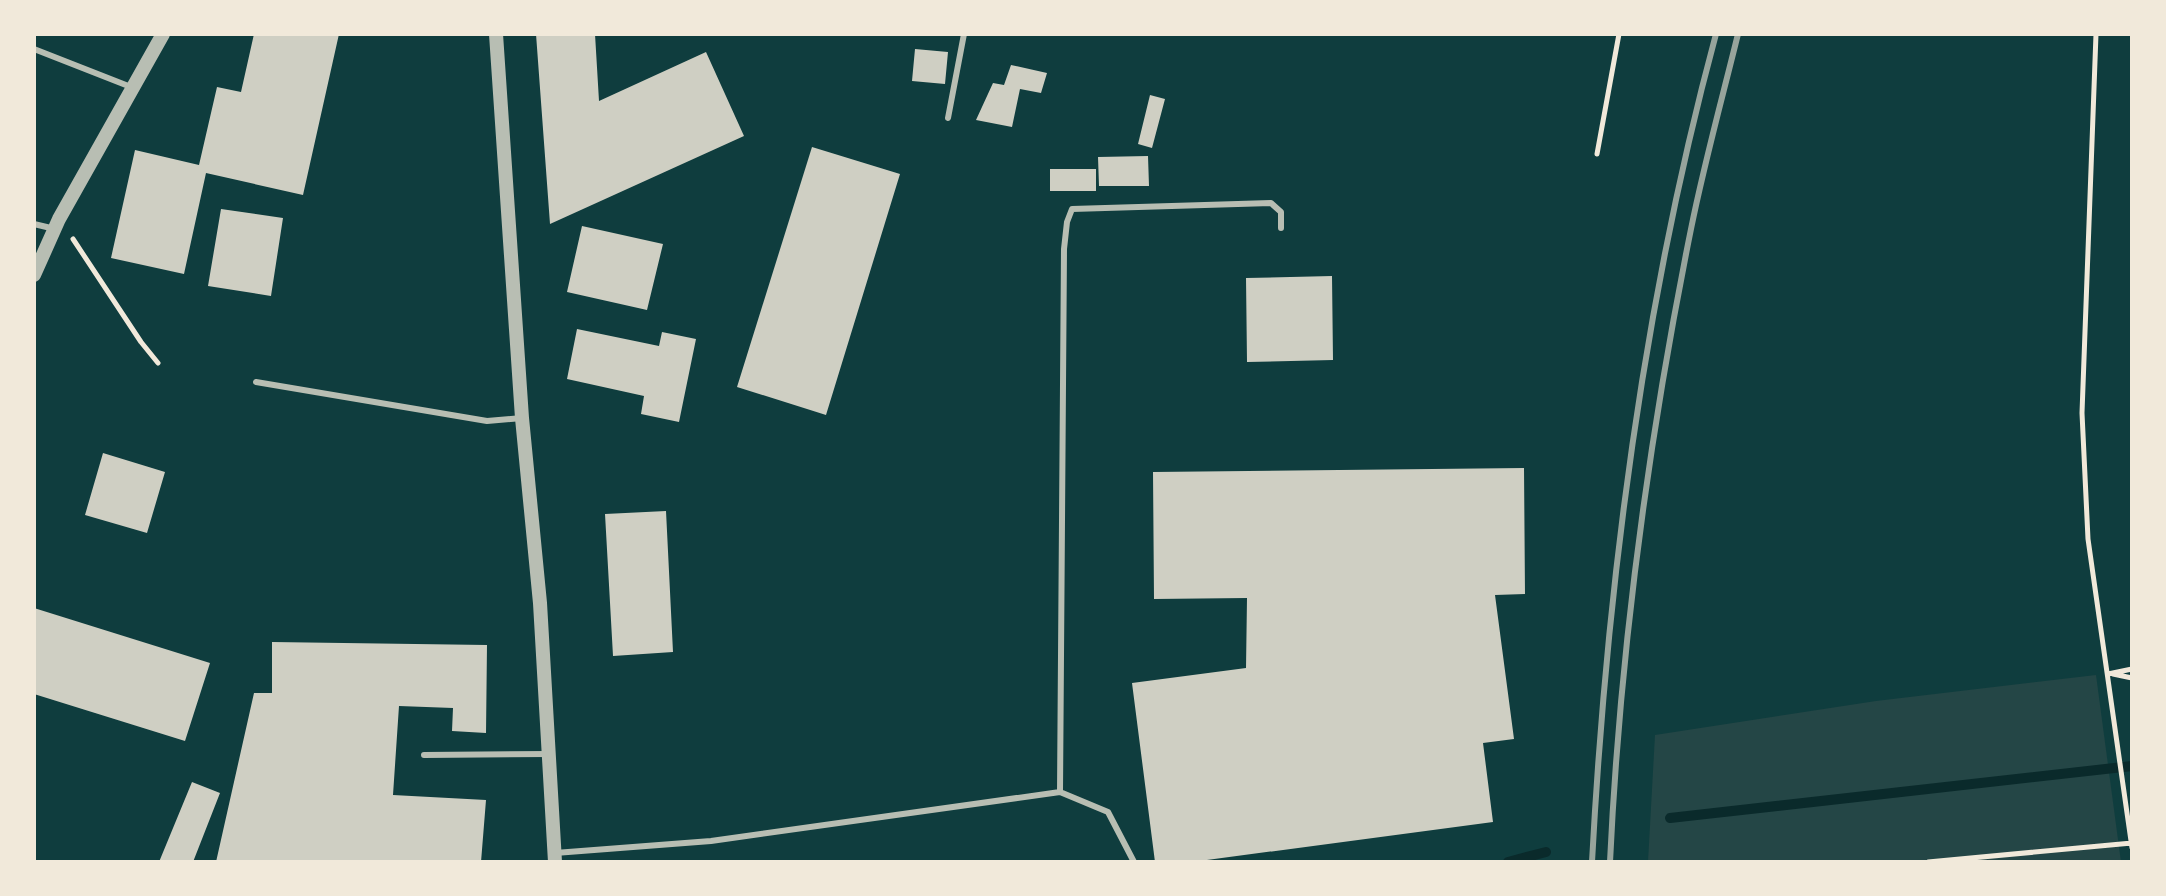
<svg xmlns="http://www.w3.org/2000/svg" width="2166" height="896" viewBox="0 0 2166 896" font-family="'DM Sans',sans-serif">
<rect width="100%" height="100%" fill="#0f3d3e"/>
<path fill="#244646" d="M2096 675 2121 862H1648L1655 735 1876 701Z"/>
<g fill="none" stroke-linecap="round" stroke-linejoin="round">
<path stroke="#0a2a2b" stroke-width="10" d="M1670 818 2132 766
M1508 862 1546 852"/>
</g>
<path fill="#cfcfc3" d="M254 34H339L303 195 206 173 184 274 111 258 135 150 199 165 217 87 241 92Z
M536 34H595L599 101 706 52 744 136 550 224Z
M915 49 948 52 945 84 912 81Z
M1011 65 1047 73 1041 93 1020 89 1012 127 976 120 993 83 1004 85Z
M1150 95 1165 99 1152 148 1138 144Z
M812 147 900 174 826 415 737 387Z
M1148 156 1149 186H1099L1098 157Z
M1050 169H1096V191H1050Z
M221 209 283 218 271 296 208 286Z
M582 226 663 244 647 310 567 292Z
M1332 276 1333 360 1247 362 1246 278Z
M577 329 659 346 662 332 696 339 679 422 641 414 644 396 567 379Z
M103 453 165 472 147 533 85 515Z
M1524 468 1525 594 1495 595 1514 739 1483 743 1493 822 1192 862H1155L1132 683 1246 668 1247 598 1154 599 1153 472Z
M666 511 673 652 613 656 605 514Z
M34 608 210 663 185 741 34 694Z
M272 642 487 645 486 733 452 731 453 708 399 706 393 795 486 800 481 862H216L254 693H272Z
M192 782 220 793 193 862H159Z"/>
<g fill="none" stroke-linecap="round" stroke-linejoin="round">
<path stroke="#f1e9da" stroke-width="5" d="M2096 34 2082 413 2088 539 2132 848
M1597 154 1619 34
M73 239 141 342 158 363
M2108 674 2132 669
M2113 674 2132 678
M1928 862 2132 843"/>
<path stroke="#b8beb3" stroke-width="6" d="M34 49 131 87
M948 118 964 34
M34 224 55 229
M256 382 487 421 522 418
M424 755 549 754
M1060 792 1064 249 1067 222 1072 209 1271 203 1281 212V228
M555 853 711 841 1060 792 1108 812 1134 862"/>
<path stroke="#b8beb3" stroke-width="14" d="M496 34 522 418 540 603 555 862
M34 275 59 219 163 34"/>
<path stroke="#97a49c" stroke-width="6" d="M1592 862C1607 583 1643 304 1716 34
M1610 862C1620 650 1649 437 1691 229 1704 164 1722 99 1738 34"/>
</g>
<rect width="2166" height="896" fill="none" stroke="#f1e9da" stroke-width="72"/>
</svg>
